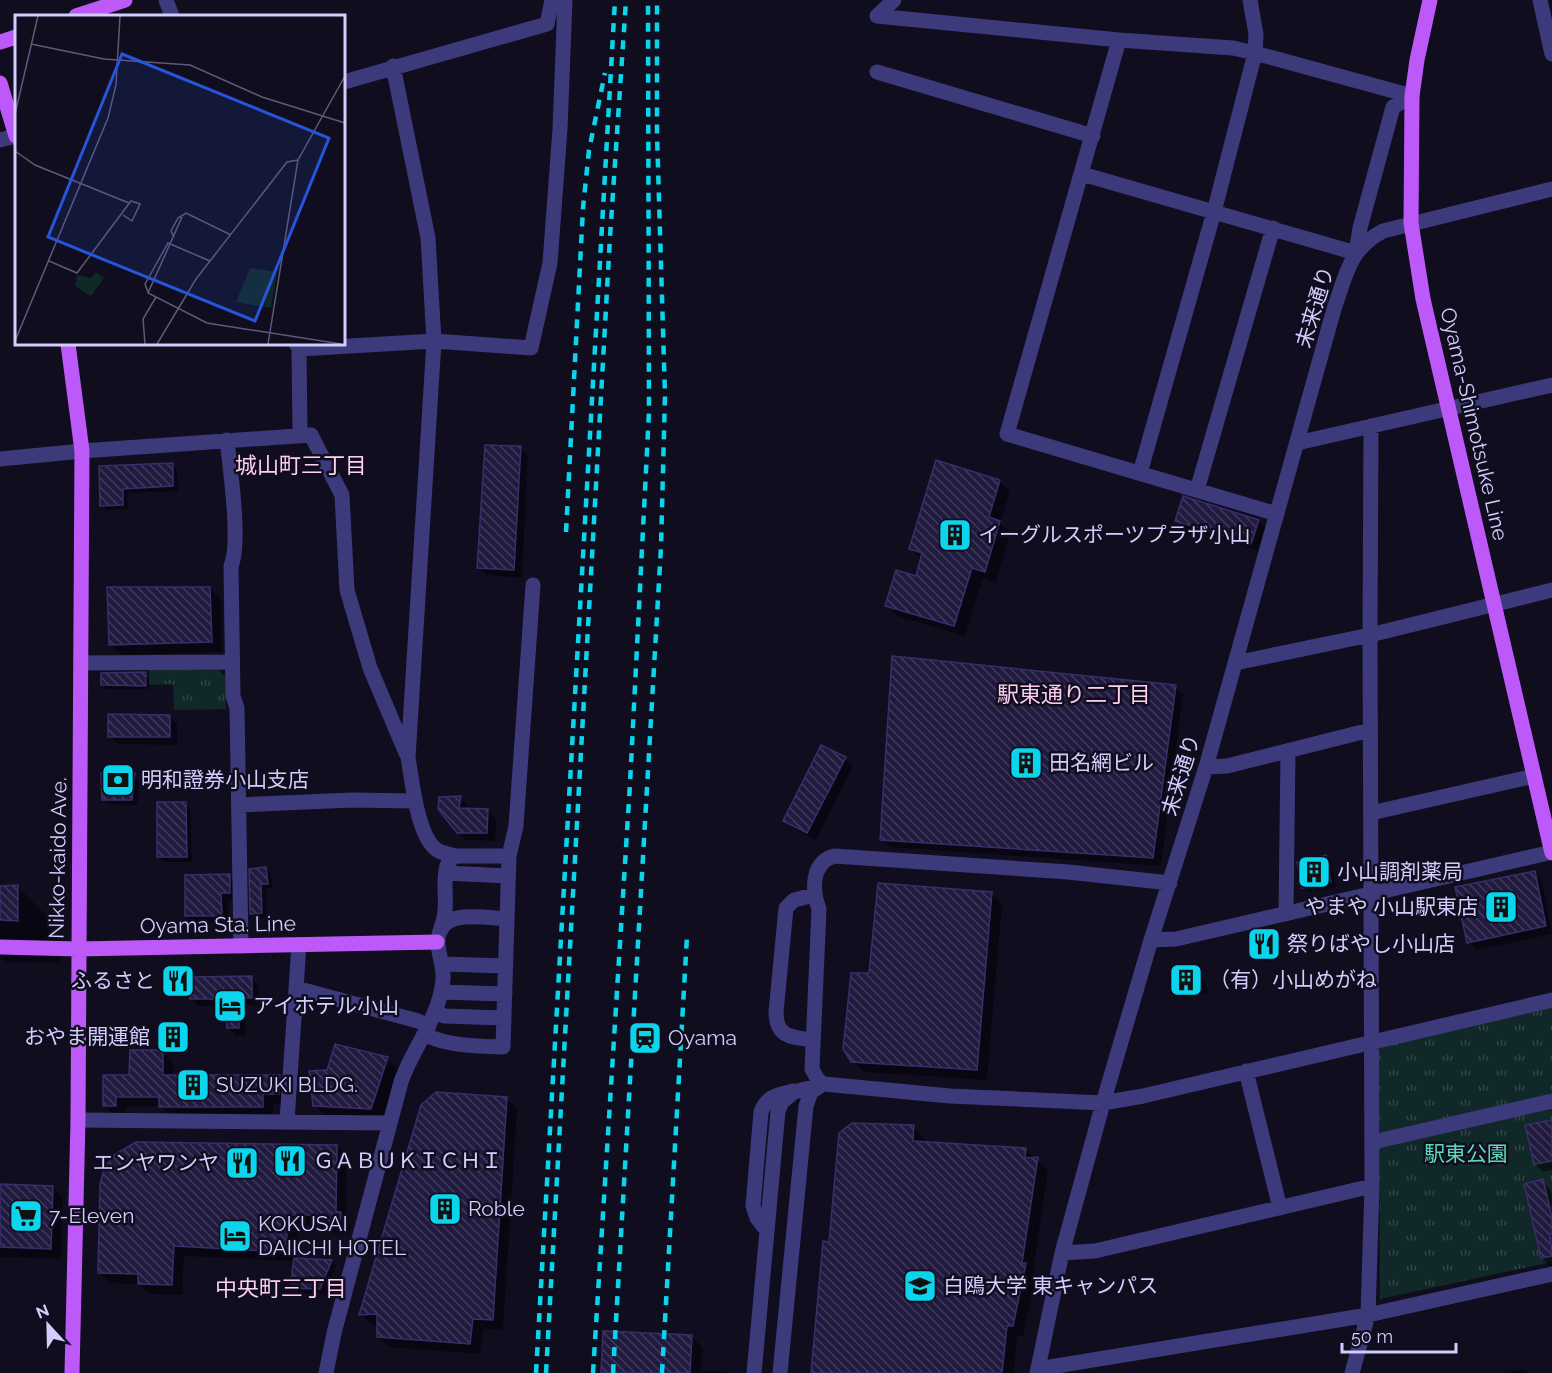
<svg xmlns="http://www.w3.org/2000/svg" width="1552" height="1373" viewBox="0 0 1552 1373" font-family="Raleway,'Noto Sans JP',sans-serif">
<defs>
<pattern id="park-tufts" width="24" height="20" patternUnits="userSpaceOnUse" patternTransform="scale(1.5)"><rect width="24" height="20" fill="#102827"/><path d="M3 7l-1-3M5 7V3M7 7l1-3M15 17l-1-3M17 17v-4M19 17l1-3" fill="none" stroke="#324647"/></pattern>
<pattern id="building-back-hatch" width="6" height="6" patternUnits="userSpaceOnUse" patternTransform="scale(1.5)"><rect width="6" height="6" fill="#211a3f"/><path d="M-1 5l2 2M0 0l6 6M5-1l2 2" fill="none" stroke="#403a5c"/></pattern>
</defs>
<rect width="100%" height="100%" fill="#100d1e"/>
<path fill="url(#park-tufts)" d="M217 668 225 677 226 709 174 710 173 684 149 685V670Z
M1552 1002V1262L1380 1299 1379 1045Z"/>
<path fill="#0007" d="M520 448 528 456 522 578 487 575 479 567Z
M172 464 177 469 178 491 127 493 128 509 107 510 102 505 100 467Z
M999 481 1010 492 1000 523 1010 533 996 582 983 578 965 636 897 616 887 605 917 578 922 560 910 548Z
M1177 520 1258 521 1266 529 1259 551 1185 528Z
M210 588 221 599 222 652 121 655 110 644Z
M145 674 149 678V689H106L102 685Z
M1175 687 1183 695 1161 866 890 847 882 839Z
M169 716 177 724V745L118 744 110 736Z
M845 759 853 766 816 840 793 828 785 820Z
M134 775 139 780 137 805 108 804 103 799Z
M460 798 468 806V810L488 811 496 819 495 841 466 840 440 809Z
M185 804 190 809 192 862H164L159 857Z
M1325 857 1330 862 1336 887 1309 892 1304 887Z
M266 869 271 874 272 888 266 889 267 918H257L252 913 251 870Z
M1534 872 1542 880 1552 934 1476 950 1468 942Z
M229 876 237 883V900H228L229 923 193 922 186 915Z
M17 886 60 929 61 963 6 962 0 956V887Z
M991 893 1002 904 987 1080 864 1072 853 1061 870 974Z
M1268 932 1273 937 1278 960 1266 963 1261 958Z
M1196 971 1204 979 1208 993 1184 998 1176 990Z
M251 978 259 986V1005H246V1035L236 1036 228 1028V1016L223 1012V1006H199L191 998Z
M163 1052 173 1062V1077L280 1076 290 1087 289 1104H273V1116L171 1117 160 1106 126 1107V1116H115L105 1106 131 1077Z
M387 1058 398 1069 382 1119 325 1116 314 1105 328 1071Z
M506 1098 517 1109 503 1330 483 1329 480 1354 389 1347 379 1337 378 1325H372L361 1314Z
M1552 1122V1170L1543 1172 1535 1164Z
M913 1127 924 1138V1143L1025 1149 1048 1170 1033 1272 1036 1275 1023 1336H1017L1014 1373H813L830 1243Z
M337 1147 347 1157 346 1220 351 1224 350 1234 327 1233 319 1225H298L296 1260 331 1261 336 1266 325 1294 297 1293 292 1288 295 1261 184 1256 182 1295 150 1294 139 1284 110 1283 99 1272Z
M1542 1181 1550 1189 1552 1196V1265L1550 1266 1542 1258Z
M0 1185 53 1187 63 1198 61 1259 0 1257Z
M692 1337 703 1348 701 1370 734 1373H603Z
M1523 1369 1528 1373H1504Z"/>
<path fill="url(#building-back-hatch)" stroke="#392d6a" stroke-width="1.5" d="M485 445 521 446 514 570 477 568Z
M936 460 1000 480 989 517 1000 521 985 572 972 568 954 626 885 606 896 570 916 576 922 553 909 549Z
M173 463V486L123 489V505L100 506 99 466Z
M1183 496 1259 520 1251 544 1175 521Z
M107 587H210L212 642 109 645Z
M892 656 1176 685 1153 858 880 840Z
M146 672V686L101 685V673Z
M108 714 170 715V737H108Z
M821 745 846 757 807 833 783 821Z
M101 773H135L132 800H102Z
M461 796 459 808 488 809 487 833H457L438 809 439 797Z
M157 802H186L187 857H157Z
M1326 855 1331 882 1302 888 1297 862Z
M266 867 268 884H261L262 913 250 914 249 869Z
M1535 871 1546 926 1467 943 1455 887Z
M230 874V893H221L222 916H185V875Z
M878 883 992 892 977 1070 851 1062 843 1049 851 973H869Z
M18 885V921L0 920V886Z
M1269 930 1274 955 1260 958 1254 934Z
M1197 969 1200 986 1175 991 1171 975Z
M252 976V998H239V1028H227L226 1012H222L221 999H190L189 977Z
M335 1044 388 1057 371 1109 313 1106 309 1071 327 1070Z
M130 1050H163V1075H280L279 1094H263V1107H159V1097H116V1106H103V1075H129Z
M436 1092 507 1097 493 1320 473 1319 470 1344 377 1337V1314L359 1315 421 1105Z
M1552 1120V1161L1534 1164 1525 1125Z
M852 1123 914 1125 913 1141 1026 1148 1025 1158 1038 1157 1022 1263H1026L1013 1326H1007L1002 1373H811L823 1241 829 1242 839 1133Z
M136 1142 337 1145 336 1212H341L340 1225 315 1224 316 1215H288L286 1252 174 1246 172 1285 138 1284V1274L98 1273 100 1184 104 1169 114 1155Z
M1543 1179 1552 1218V1234H1550L1552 1256 1541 1258 1524 1184Z
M0 1184 53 1186 51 1249 0 1247Z
M294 1258 332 1260 320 1289 290 1288Z
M603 1331 692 1335 690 1373H601Z"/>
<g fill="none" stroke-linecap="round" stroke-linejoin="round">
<path stroke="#3d3a7c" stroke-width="15" d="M166 0 172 16
M894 0 877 16 1119 40 1233 48 1255 53 1412 96
M1540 0 1552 54
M1119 40 1007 434 1277 514
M393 66 428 238 434 341 408 757C412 780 417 836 437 850 441 853 450 854 455 856
M877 72 1093 136
M344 82 547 24 552 0
M0 140 16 136
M1082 174 1356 253 1360 228 1393 107 1412 96
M296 344 299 349 300 434
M299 349 434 341 531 348 550 263 560 129 565 0
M227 440C230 468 241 543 231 566L233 696 237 708 241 946
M1297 443 1552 385
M0 459 82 451 311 435 342 495 347 590 370 668 406 753
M1140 473 1214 212 1255 53 1256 34 1250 0
M1197 490 1273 228
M81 663 232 662
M1235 663 1370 635 1552 590
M1206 767 1227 766 1370 730
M239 805 352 800 415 801
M1371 813 1534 776
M509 856 516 826 533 585
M446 873 508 876
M1286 914 1288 751
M1151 940 1176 939 1552 852
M443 964 506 966
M296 988 418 1021 429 1026
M441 992 505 994
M435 1013 445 1016 504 1018
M425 1035C449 1046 476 1046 503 1047L507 919C489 918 449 910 441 930
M812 1040C791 1037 776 1037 776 1012L786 908 794 900 814 895
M1246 1071 1280 1208
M824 1084 818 1080 812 1069 819 909C812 890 811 863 834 856L1068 872 1170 883
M78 1120 389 1123
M287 1121 299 945
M1373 1142 1552 1101
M767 1231 757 1218 753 1206 761 1112C767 1096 777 1095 793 1091
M1062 1253 1095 1251 1372 1186
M1038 1369 1368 1315 1552 1274
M326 1373 334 1333 401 1082C413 1047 439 1019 443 980 444 967 439 957 438 944 437 935 443 925 444 917 448 901 442 882 447 866 448 861 452 859 455 856H509L507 919
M754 1373 778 1111 782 1102 794 1092 824 1084 950 1096 1103 1103 1143 1096 1552 1000
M780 1373 806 1106 811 1092 820 1086
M1037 1373 1062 1253 1103 1103 1151 940 1206 767 1334 309C1346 275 1349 249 1383 231L1552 189
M1352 1373 1368 1315 1372 1186 1370 635 1371 426"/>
<path stroke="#bd59f8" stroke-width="15" d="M1430 0 1417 60 1412 96 1411 223 1423 299 1552 853
M76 16 125 0
M0 42 16 37
M0 83 16 136
M68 344 82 451 78 1120 72 1373
M0 947 78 949 437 942"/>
<path stroke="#0ad5ec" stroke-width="4.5" stroke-dasharray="9 8" stroke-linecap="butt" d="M566 532 583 208 589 150 605 73
M536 1373 615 0
M546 1373 610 237 626 0
M593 1373 630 784 649 412 648 0
M613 1373 661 547 665 395 657 134V0
M662 1373 687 936"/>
</g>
<defs>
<g id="building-square" transform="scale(1.725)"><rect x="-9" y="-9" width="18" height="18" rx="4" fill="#0ad5ec" stroke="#100d1e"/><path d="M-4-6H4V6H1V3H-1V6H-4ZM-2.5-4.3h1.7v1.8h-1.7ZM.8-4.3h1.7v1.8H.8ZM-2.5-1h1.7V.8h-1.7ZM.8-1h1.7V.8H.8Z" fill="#111"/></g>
<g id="bank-square" transform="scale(1.725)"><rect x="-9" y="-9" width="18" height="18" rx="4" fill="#0ad5ec" stroke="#100d1e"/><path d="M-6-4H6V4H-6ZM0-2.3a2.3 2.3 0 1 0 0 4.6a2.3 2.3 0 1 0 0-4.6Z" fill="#111"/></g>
<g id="restaurant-square" transform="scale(1.725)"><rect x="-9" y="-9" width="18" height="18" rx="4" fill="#0ad5ec" stroke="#100d1e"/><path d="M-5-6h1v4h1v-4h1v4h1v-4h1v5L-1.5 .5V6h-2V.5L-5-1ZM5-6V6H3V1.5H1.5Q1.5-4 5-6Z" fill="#111"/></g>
<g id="hotel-square" transform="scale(1.725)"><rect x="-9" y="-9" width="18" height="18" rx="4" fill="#0ad5ec" stroke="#100d1e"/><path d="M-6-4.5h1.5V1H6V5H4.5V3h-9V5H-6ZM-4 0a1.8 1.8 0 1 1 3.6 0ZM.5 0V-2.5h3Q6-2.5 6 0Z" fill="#111"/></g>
<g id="station-square" transform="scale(1.725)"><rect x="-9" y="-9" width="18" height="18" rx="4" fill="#0ad5ec" stroke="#100d1e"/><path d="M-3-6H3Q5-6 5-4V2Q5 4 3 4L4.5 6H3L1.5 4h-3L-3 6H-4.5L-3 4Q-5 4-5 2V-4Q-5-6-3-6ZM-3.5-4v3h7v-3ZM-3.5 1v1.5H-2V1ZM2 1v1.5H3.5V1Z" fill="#111"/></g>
<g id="supermarket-square" transform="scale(1.725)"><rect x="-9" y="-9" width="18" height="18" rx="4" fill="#0ad5ec" stroke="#100d1e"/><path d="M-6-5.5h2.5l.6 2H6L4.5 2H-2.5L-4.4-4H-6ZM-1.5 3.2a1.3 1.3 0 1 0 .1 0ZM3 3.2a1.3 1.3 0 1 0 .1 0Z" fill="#111"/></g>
<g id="university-square" transform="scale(1.725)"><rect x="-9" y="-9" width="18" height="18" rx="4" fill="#0ad5ec" stroke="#100d1e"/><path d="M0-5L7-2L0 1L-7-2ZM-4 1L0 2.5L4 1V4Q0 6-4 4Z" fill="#111"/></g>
</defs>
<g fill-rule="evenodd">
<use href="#building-square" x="955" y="535"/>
<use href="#building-square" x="1026" y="763"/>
<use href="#bank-square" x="118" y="780"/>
<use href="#building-square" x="1314" y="872"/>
<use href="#building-square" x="1501" y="907"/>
<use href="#restaurant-square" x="1264" y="944"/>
<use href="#building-square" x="1186" y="980"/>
<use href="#restaurant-square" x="178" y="981"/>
<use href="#hotel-square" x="230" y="1006"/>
<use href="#building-square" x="173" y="1037"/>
<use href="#station-square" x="645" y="1038"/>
<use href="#building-square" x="193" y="1085"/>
<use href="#restaurant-square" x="290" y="1161"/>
<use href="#restaurant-square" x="242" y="1163"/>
<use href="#building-square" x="445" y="1209"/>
<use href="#supermarket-square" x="26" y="1216"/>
<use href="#hotel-square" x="235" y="1236"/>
<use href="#university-square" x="920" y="1286"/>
</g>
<g text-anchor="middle" stroke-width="5" stroke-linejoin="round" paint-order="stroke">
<g font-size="21" fill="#d2cdfd" stroke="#100d1e">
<text transform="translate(1315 307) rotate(-73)" y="7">未来通り</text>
<text transform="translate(1474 424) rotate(77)" y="7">Oyama-Shimotsuke Line</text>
<text transform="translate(1181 775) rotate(-73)" y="7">未来通り</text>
<text transform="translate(58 858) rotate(-89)" y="7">Nikko-kaido Ave.</text>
<text transform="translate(218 925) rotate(-1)" y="7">Oyama Sta. Line</text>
</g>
<g font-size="21" fill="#d2cdfd" stroke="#100d1e" text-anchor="start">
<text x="978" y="542">イーグルスポーツプラザ小山</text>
<text x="1049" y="770">田名網ビル</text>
<text x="141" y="787">明和證券小山支店</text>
<text x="1337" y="879">小山調剤薬局</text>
<text x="1478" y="914" text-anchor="end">やまや 小山駅東店</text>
<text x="1287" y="951">祭りばやし小山店</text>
<text x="1209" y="987">（有）小山めがね</text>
<text x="155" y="988" text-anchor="end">ふるさと</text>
<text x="253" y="1013">アイホテル小山</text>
<text x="150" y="1044" text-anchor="end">おやま開運館</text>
<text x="668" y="1045">Oyama</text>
<text x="216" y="1092">SUZUKI BLDG.</text>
<text x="313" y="1168">ＧＡＢＵＫＩＣＨＩ</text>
<text x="219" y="1170" text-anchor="end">エンヤワンヤ</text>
<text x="468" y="1216">Roble</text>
<text x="49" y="1223">7-Eleven</text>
<text x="258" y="1231">KOKUSAI<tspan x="258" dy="24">DAIICHI HOTEL</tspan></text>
<text x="943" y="1293">白鴎大学 東キャンパス</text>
</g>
<g font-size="21" fill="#5dd9ba" stroke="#100d1e">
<text x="1466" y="1161">駅東公園</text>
</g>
<g font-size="22" fill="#fdcfec" stroke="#100d1e">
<text x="301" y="473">城山町三丁目</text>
<text x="1074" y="702">駅東通り二丁目</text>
<text x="281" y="1296">中央町三丁目</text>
</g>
</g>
<g transform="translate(15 15)">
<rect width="330" height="330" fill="#100d1e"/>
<path d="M81 257 89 263 76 281 60 271 62 260 76 263Z" fill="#102827"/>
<path d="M235 253 262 257 256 293 221 287Z" fill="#102827"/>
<path fill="none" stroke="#5e5a77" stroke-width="1.5" d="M16 29 89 44 175 50 247 82 330 108M0 99 23 1M0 136 20 150 114 188M167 202 133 278 192 308 326 329M159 222 156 216 163 203 171 198 216 220M34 246 62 258 116 186 125 189 117 206 108 200M133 277 130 269 153 228 195 246M0 326 93 103 101 70 105 1M130 329 128 304 141 282M142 329 181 264 272 147 283 145M253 329 283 145 330 61"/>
<path fill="#2654da" fill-opacity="0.15" stroke="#2654da" stroke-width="3" d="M107 39 314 123 240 306 33 222Z"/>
<rect width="330" height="330" fill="none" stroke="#d2cdfd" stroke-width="3"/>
</g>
<g transform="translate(48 1325) rotate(338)" stroke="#100d1e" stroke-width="4.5" paint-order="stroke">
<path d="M0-4.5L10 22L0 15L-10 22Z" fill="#d2cdfd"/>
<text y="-9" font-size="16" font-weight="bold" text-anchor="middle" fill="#d2cdfd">N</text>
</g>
<path d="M1342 1343v9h114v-9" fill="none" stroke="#d2cdfd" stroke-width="3"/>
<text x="1351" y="1343" font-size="18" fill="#d2cdfd" stroke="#100d1e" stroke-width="4.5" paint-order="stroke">50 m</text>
</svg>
